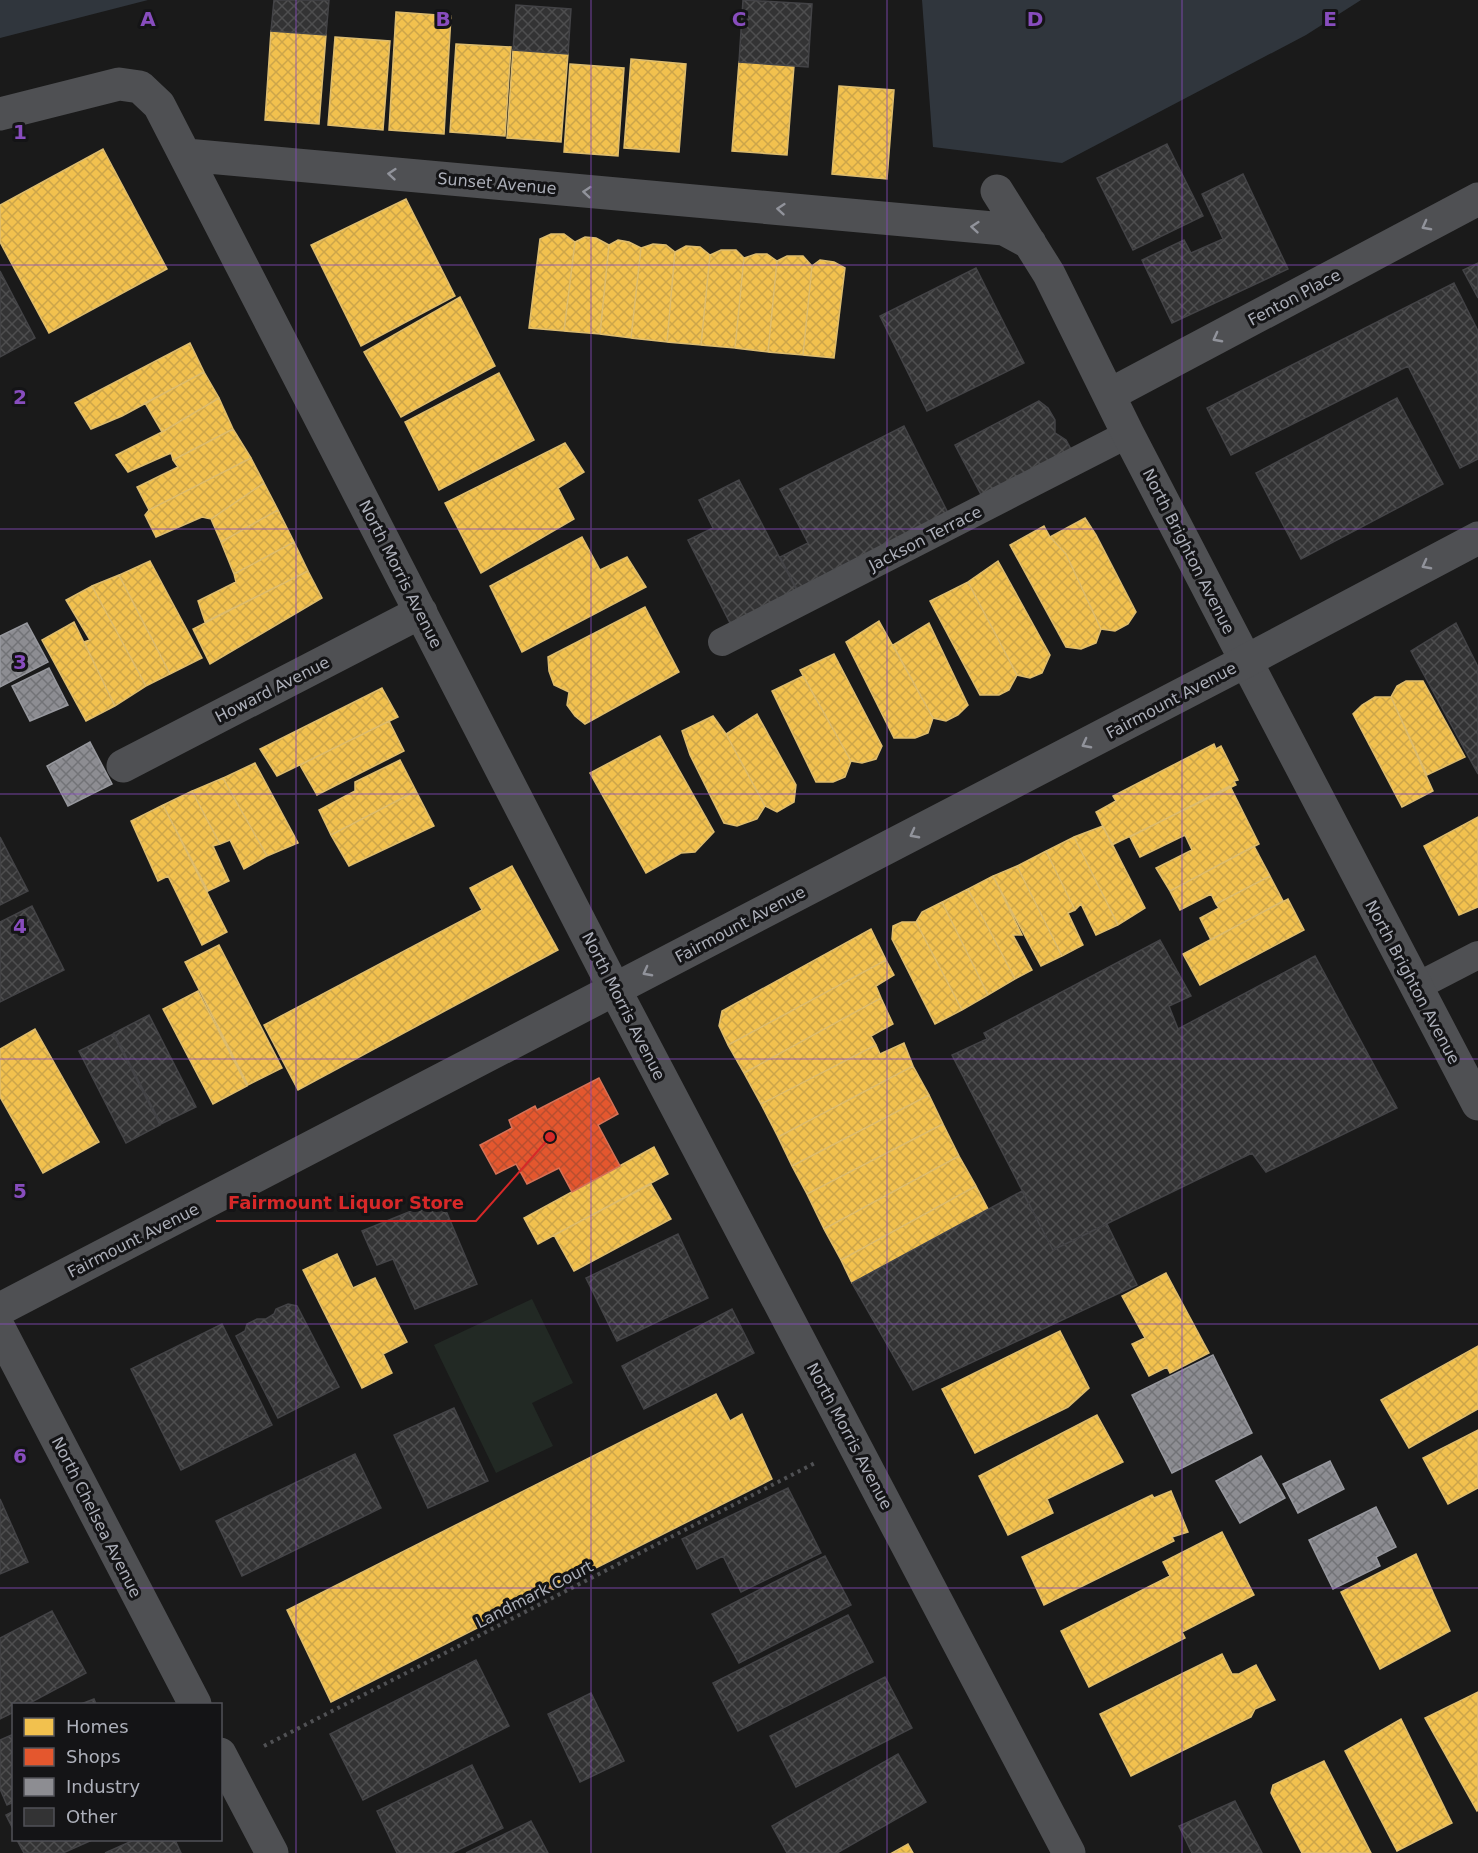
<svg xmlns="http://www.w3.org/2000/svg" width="1478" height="1853" viewBox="0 0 1478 1853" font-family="'DejaVu Sans',sans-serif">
<defs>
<pattern id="homes-cross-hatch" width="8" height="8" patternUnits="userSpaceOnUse" patternTransform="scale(1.5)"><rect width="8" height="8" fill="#f2c14e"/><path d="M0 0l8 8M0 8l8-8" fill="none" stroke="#cca54a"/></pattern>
<pattern id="shops-cross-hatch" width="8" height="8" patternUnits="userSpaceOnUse" patternTransform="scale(1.5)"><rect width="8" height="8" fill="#e4572e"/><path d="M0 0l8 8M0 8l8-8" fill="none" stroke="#b84e30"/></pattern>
<pattern id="industry-cross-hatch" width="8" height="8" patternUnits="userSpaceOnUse" patternTransform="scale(1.5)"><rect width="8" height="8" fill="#8d8d92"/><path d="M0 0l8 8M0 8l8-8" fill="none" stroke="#727377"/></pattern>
<pattern id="building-cross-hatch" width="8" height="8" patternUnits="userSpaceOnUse" patternTransform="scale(1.5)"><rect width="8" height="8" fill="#333334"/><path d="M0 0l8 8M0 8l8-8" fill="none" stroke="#4e4e4f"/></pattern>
</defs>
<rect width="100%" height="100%" fill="#1a1a1a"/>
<path fill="#222924" d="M532 1299 573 1383 532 1403 553 1446 496 1473 434 1345Z"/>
<path fill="#30363d" d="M0 0H148L0 38Z
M922 0H1361L1306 35 1062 163 933 147Z"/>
<path fill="url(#homes-cross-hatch)" stroke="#ddbc6e" stroke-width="1.5" d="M396 12 451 16 444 134 389 130Z
M271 31 326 35 319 124 265 120Z
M335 37 390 41 383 130 328 125Z
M456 44 511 47 505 136 450 132Z
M513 50 568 54 561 142 507 138Z
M631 59 686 64 679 152 624 148Z
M739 62 794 66 787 155 732 151Z
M570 64 624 68 618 156 564 152Z
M839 86 894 90 887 179 832 174Z
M103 149 167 269 49 333 0 242V205Z
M406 199 455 296 361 346 311 245Z
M551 234H564L575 242 564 331 529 328 540 239Z
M585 237 596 238 609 245 600 334 564 331 575 242Z
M618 240 629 242 641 248 631 338 600 334 609 245Z
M653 244 666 245 675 252 667 342 631 338 641 248Z
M686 246 700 247 710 255 701 345 667 342 675 252Z
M721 250H736L744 258 735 348 701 345 710 255Z
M756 254H767L777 261 768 352 735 348 744 258Z
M787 256H803L812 266 803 355 768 352 777 261Z
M820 260 834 262 845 268 834 358 803 355 812 266Z
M460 297 495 366 401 417 364 352Z
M190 343 204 372 122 416 91 429 75 403Z
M204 372 219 398 162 432 145 403Z
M499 373 534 440 439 490 405 422Z
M219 398 233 429 173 460 171 453 128 472 116 455 162 432Z
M233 429 251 458 149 510 137 487 178 467 173 460Z
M565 443 584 472 558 488 574 519 481 573 445 503Z
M251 458 264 483 211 519 202 517 156 537 145 515 149 510Z
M264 483 278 510 221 542 211 519Z
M278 510 294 542 234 574 221 542Z
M1085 518 1096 535 1136 612 1128 624 1115 631 1101 629 1066 554 1050 537Z
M1044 526 1050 537 1066 554 1101 629 1096 643 1081 649 1066 647 1010 545Z
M582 537 600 570 627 557 646 587 522 652 490 586Z
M294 542 308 571 205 622 198 601 236 582 234 574Z
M150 561 202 658 170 674 119 575Z
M998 561 1050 655 1042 673 1030 678 1017 675 968 582Z
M308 571 322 598 210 664 193 629Z
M119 575 170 674 146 686 92 586Z
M968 582 1017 675 1009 690 999 695H980L930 601Z
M92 586 146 686 115 706 84 642 90 640 66 600Z
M645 607 679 672 585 724 575 716 567 705 569 692 554 685 549 671 548 657Z
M879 621 933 718 928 733 915 738H894L846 642Z
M74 622 115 706 86 721 42 640Z
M929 623 968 705 958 715 946 721 933 718 893 645Z
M834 654 882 746 876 759 862 763 851 761 800 670Z
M803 676 851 761 845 777 833 782H816L772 691Z
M1406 681H1423L1465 757 1427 775 1391 697 1397 686Z
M382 688 398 717 277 776 260 749Z
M1375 697H1391L1433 791 1402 807 1353 714 1362 705Z
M757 714 796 785 794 802 777 812 765 806 726 734Z
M713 716 726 734 765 806 757 819 737 826 724 823 690 755 682 731Z
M389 721 404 751 317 795 300 765Z
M660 736 714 832 695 852 681 853 646 873 590 773Z
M1214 744 1216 749 1221 746 1238 780 1234 781 1236 785 1112 845 1096 812 1116 801 1113 796Z
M400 760 416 791 331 835 319 810 355 791V782Z
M255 763 298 843 267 856 223 778Z
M223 778 267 856 244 869 230 840 220 844 192 791Z
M1230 786 1259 844 1170 891 1156 868 1192 850 1185 835 1140 857 1130 837Z
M192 791 220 844 213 846 229 881 208 891 163 805Z
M416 791 434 826 349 866 331 835Z
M163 805 227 932 202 945 168 876 158 881 131 821Z
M1478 817V907L1459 915 1424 846Z
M1103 826 1145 908 1118 925 1074 837Z
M1074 837 1118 925 1096 935 1081 904 1075 910 1046 851Z
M1254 846 1270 876 1216 904 1211 894 1180 910 1170 891Z
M1046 851 1075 910 1068 913 1083 945 1062 956 1017 866Z
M512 866 558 950 298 1090 264 1025 482 910 470 888Z
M1017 866 1062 956 1041 966 993 876Z
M993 876 1022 935H1013L1032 970 1015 979 968 889Z
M1270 876 1283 901 1211 940 1200 918 1219 908 1216 904Z
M968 889 1015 979 988 995 942 902Z
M1288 899 1304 930 1200 985 1183 954Z
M942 902 988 995 962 1010 916 922 922 912Z
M902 922H916L962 1010 935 1024 892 939 893 926Z
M871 929 886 960 728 1045 719 1026 722 1011Z
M219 945 282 1068 248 1085 185 962Z
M886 960 894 975 876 986 881 998 744 1073 728 1045Z
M198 991 247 1086 213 1104 163 1009Z
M881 998 893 1024 871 1036 876 1045 761 1104 744 1073Z
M35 1029 99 1142 43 1173 0 1097V1049Z
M904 1043 913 1066 778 1137 761 1104 876 1045 880 1054Z
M913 1066 929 1095 792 1166 778 1137Z
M929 1095 943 1124 807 1194 792 1166Z
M943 1124 959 1156 824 1229 807 1194Z
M654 1147 668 1174 538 1244 524 1218Z
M959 1156 976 1186 841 1260 824 1229Z
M651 1184 671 1219 574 1271 554 1235Z
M976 1186 988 1209 852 1283 841 1260Z
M337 1254 353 1288 375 1278 407 1342 383 1354 392 1373 362 1388 303 1270Z
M1166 1273 1209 1353 1170 1373 1167 1367 1149 1376 1132 1344 1145 1338 1122 1296Z
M1060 1331 1089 1388 1068 1407 975 1453 942 1389Z
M1478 1346V1409L1409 1448 1381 1400Z
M716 1394 730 1421 742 1414 772 1479 331 1702 287 1610Z
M1097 1415 1123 1462 1047 1499 1053 1513 1008 1535 979 1476Z
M1478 1430V1488L1448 1504 1423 1458Z
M1171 1491 1188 1532 1172 1537 1174 1541 1044 1605 1022 1557 1152 1495 1154 1498Z
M1222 1532 1254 1595 1182 1632 1185 1638 1089 1687 1061 1631 1170 1576 1163 1562Z
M1416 1554 1450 1631 1380 1669 1341 1592Z
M1222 1654 1232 1674H1239L1256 1665 1275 1700 1255 1709 1251 1717 1131 1776 1100 1714Z
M1478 1692V1810L1477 1811 1425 1718Z
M1401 1719 1452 1823 1397 1851 1345 1751Z
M1324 1761 1371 1853H1302L1271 1793 1273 1785Z
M908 1844 913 1853H892Z"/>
<path fill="url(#shops-cross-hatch)" stroke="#d47258" stroke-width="1.5" d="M599 1078 618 1114 598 1125 620 1166 572 1192 559 1168 527 1184 516 1164 496 1174 480 1145 512 1128 509 1120 535 1106 537 1110Z"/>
<path fill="url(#industry-cross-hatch)" stroke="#97989e" stroke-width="1.5" d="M27 623 48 662 0 687V636Z
M49 668 68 705 30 721 12 686Z
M90 742 112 784 68 806 47 766Z
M1213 1355 1252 1433 1172 1473 1132 1395Z
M1261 1456 1285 1498 1240 1523 1216 1481Z
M1330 1461 1344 1489 1298 1513 1283 1484Z
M1376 1507 1396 1547 1376 1557 1380 1566 1333 1589 1309 1540Z"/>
<path fill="url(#building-cross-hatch)" stroke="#434346" stroke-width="1.5" d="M274 0H329L326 35 271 31Z
M743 0 812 4 808 67 739 62Z
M516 5 571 9 568 54 513 50Z
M1167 144 1203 216 1133 250 1097 178Z
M1243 174 1288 269 1172 323 1142 260 1184 240 1191 253 1223 239 1202 194Z
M1478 263V298L1463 270Z
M976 268 1024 363 927 411 880 316Z
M0 271 35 338 0 357Z
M1454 283 1478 331V459L1460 468 1408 366 1231 455 1207 408Z
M1397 398 1443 484 1301 559 1256 473Z
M1039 401 1048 408 1055 420V433L1066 440 1072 451 987 506 955 445Z
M904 426 948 513 797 589 780 557 808 543 780 489Z
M739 480 798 593 732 627 688 540 713 528 699 500Z
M1456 623 1478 667V774L1411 651Z
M0 837 28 891 0 905Z
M32 906 64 970 0 1002V922Z
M1160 940 1191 996 1169 1006 1178 1029 1315 956 1397 1108 1266 1172 1252 1153 1053 1250 952 1055 987 1039 984 1033Z
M149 1015 196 1107 161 1124 114 1033Z
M113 1034 160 1125 126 1143 79 1051Z
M1022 1191 1053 1250 1107 1224 1137 1285 913 1390 852 1283Z
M441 1199 477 1284 415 1309 393 1259 377 1265 362 1231Z
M678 1234 708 1298 617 1341 586 1278Z
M288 1304 297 1306 339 1387 278 1418 236 1336 245 1331 247 1324 257 1319H266L274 1314 276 1309Z
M732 1309 754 1353 644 1409 622 1366Z
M222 1324 272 1425 181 1470 131 1369Z
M454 1408 488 1481 428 1508 394 1435Z
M355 1454 381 1508 242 1576 216 1521Z
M788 1488 821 1553 741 1592 723 1556 697 1569 682 1539Z
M0 1499 28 1562 0 1574Z
M825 1556 851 1605 739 1663 712 1614Z
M52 1611 86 1673 28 1704H14V1712L0 1719V1638Z
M848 1615 873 1662 738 1731 713 1683Z
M476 1660 509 1726 363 1800 330 1734Z
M885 1677 912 1728 796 1787 770 1736Z
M591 1693 624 1761 580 1782 548 1714Z
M94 1699 96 1704H81Z
M14 1734V1802L7 1805 0 1789V1740Z
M898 1754 926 1802 837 1853H787L772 1826Z
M472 1765 503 1828 452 1853H397L377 1811Z
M1235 1801 1262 1853H1192L1179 1826Z
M14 1811V1831L6 1815Z
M531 1821 548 1853H466Z
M17 1840H92L63 1853H24Z
M134 1840H175L181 1853H105Z"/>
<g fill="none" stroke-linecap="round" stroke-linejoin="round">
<path stroke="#505154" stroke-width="4" stroke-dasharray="3 4.5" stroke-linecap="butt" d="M264 1746 815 1463"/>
<path stroke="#4f5053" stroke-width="28" d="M722 642 1128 434
M1416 987 1478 955"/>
<path stroke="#4f5053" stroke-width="33" d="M0 114 119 84 140 87 159 105 615 990 1069 1853
M186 155 1004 229 1030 243
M997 191 1049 274 1128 434 1246 661 1478 1104
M1109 395 1478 199
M123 766 421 612
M0 1330 195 1704
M220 1754 272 1853"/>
<path stroke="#4f5053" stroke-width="33" d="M0 1309 1246 661 1478 538"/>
</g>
<defs><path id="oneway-chevron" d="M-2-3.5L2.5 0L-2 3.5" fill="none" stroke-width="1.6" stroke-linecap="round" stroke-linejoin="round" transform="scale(1.5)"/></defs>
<g stroke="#91939b">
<use href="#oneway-chevron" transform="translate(392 174) rotate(-175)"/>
<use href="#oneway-chevron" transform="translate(587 192) rotate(-175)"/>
<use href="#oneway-chevron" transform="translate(781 209) rotate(-175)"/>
<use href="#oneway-chevron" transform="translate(1426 226) rotate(152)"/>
<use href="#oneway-chevron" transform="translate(975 227) rotate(-175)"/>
<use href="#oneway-chevron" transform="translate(1217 338) rotate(152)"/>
<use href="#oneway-chevron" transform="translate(1426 565) rotate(152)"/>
<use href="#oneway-chevron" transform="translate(1086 744) rotate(152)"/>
<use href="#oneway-chevron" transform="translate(914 834) rotate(152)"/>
<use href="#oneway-chevron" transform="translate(647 972) rotate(152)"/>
</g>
<path fill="none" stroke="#884dbe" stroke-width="1.5" stroke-opacity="0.55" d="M296 0V1853M591 0V1853M887 0V1853M1182 0V1853M0 265H1478M0 529H1478M0 794H1478M0 1059H1478M0 1324H1478M0 1588H1478"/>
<g text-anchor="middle" stroke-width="6" stroke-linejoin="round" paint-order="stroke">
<g font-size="16" fill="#adb0ba" stroke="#141416">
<text transform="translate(497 183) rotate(5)" y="6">Sunset Avenue</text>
<text transform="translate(1294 297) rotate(-28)" y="6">Fenton Place</text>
<text transform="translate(925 538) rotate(-27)" y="6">Jackson Terrace</text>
<text transform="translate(1189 551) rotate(63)" y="6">North Brighton Avenue</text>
<text transform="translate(401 574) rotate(63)" y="6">North Morris Avenue</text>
<text transform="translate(272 689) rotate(-27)" y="6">Howard Avenue</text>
<text transform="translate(1171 700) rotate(-28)" y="6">Fairmount Avenue</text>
<text transform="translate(740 924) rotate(-28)" y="6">Fairmount Avenue</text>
<text transform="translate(1413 982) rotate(62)" y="6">North Brighton Avenue</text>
<text transform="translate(624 1006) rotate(63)" y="6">North Morris Avenue</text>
<text transform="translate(133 1240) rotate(-27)" y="6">Fairmount Avenue</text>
<text transform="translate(850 1436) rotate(62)" y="6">North Morris Avenue</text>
<text transform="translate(97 1517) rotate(63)" y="6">North Chelsea Avenue</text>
<text transform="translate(534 1594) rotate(-27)" y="6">Landmark Court</text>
</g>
</g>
<g font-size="20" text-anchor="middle" font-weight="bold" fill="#884dbe" stroke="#141416" stroke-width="6" stroke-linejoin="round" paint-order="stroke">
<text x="148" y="26">A</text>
<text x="443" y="26">B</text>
<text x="739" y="26">C</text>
<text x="1035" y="26">D</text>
<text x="1330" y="26">E</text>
<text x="20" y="139">1</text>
<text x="20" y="404">2</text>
<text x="20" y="669">3</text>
<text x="20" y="933">4</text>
<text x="20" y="1198">5</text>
<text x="20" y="1463">6</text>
</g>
<path fill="none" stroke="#d62828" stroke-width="2" d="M550 1137L476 1221H216"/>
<circle fill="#d62828" stroke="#141416" stroke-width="2" cx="550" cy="1137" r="6"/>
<g font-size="18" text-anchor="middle" font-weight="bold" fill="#d62828" stroke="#141416" stroke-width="6" stroke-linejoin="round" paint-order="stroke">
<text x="346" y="1209">Fairmount Liquor Store</text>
</g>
<rect x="12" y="1703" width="210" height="138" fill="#141416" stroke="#515258" stroke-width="1.5"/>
<rect x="24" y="1718" width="30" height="18" fill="#f2c14e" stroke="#515258" stroke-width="1.5"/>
<text x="66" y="1733" font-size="18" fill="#adb0ba">Homes</text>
<rect x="24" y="1748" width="30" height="18" fill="#e4572e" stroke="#515258" stroke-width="1.5"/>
<text x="66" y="1763" font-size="18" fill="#adb0ba">Shops</text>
<rect x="24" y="1778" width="30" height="18" fill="#8d8d92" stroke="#515258" stroke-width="1.5"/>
<text x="66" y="1793" font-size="18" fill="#adb0ba">Industry</text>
<rect x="24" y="1808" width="30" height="18" fill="#333334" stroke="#515258" stroke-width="1.5"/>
<text x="66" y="1823" font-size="18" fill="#adb0ba">Other</text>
</svg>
